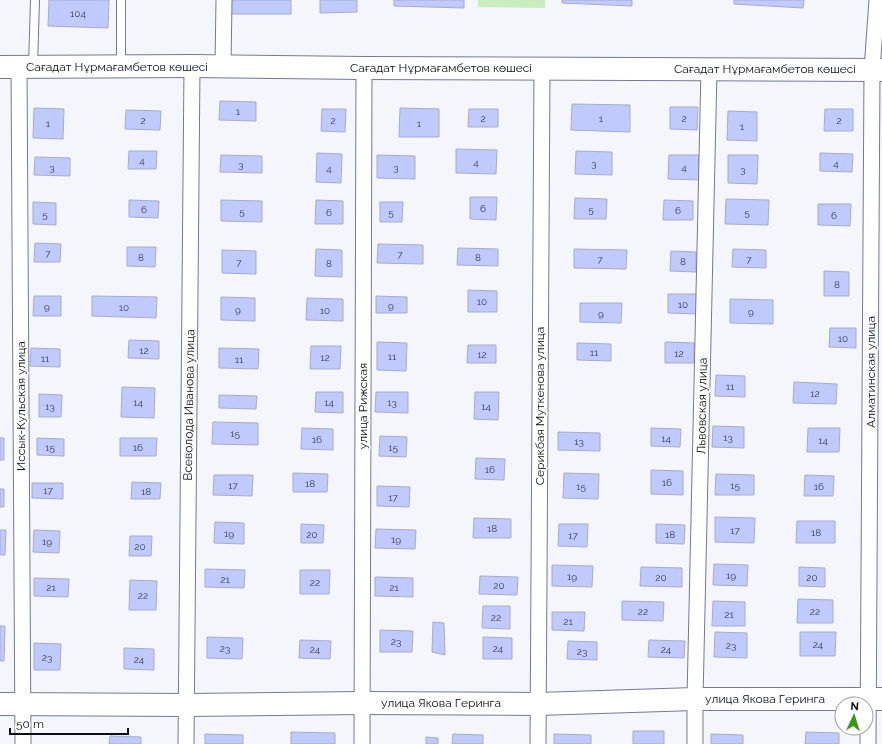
<svg xmlns="http://www.w3.org/2000/svg" width="882" height="744" viewBox="0 0 882 744" font-family="Raleway,sans-serif">
<rect width="100%" height="100%" fill="#f4f6fc"/>
<path fill="#c9edbf" d="M478 0H545V8L478 7Z"/>
<path fill="#c0cafd" stroke="#a6accc" d="M49 0H109L108 28 48 26Z
M230 0H291V14H230Z
M320 0H357V12L320 13Z
M394 0H464V8L394 6Z
M562 0H632V6L562 3Z
M734 0H804L803 8 734 4Z
M220 101 256 102V121L219 120Z
M572 104 630 105V132L571 130Z
M670 107H698L697 130 670 129Z
M34 108 64 109 63 139 33 138Z
M400 108 439 109V137H399Z
M322 109H346L345 132 321 131Z
M469 109H498V127H468Z
M825 109H853V131H824Z
M126 110 161 111 160 130 125 129Z
M728 111 757 112V141L727 140Z
M456 149 497 150 496 174 456 173Z
M129 151H157L156 169H128Z
M576 151 612 152V175L575 174Z
M317 153 342 154 341 183 316 182Z
M820 153 853 154 852 172 820 171Z
M221 155 262 156V173L220 172Z
M377 155 415 156V179L377 178Z
M669 155H699V180L668 179Z
M728 155H758L757 184 728 183Z
M35 157 70 158V176L34 175Z
M470 197H497L496 220 470 219Z
M575 198 607 199 606 219H574Z
M726 199 769 200 768 225 725 224Z
M129 200 159 201 158 218 129 217Z
M221 200 262 201V222L221 221Z
M316 200 343 201V224H315Z
M664 200 693 201V220H663Z
M33 202 56 203V225L33 224Z
M380 202H403L402 222H380Z
M818 204H851L850 226 818 225Z
M35 243 61 244 60 262H34Z
M378 244 423 245V264L377 263Z
M127 247H156L155 267 127 266Z
M458 248 498 249V266L457 265Z
M316 249 342 250V277L315 276Z
M574 249 627 250 626 269 574 268Z
M733 249 766 250V268L732 267Z
M222 250 256 251V274L222 273Z
M671 251 696 252V272L670 271Z
M824 271 849 272V296H824Z
M468 290 497 291V312H468Z
M668 294H698V314L668 313Z
M34 296H61V316H33Z
M92 296 157 297 156 318 92 316Z
M376 296 407 297V313H376Z
M221 297 255 298V321L221 320Z
M307 298 343 299V321L306 320Z
M730 299 773 300V324L730 323Z
M580 303H622L621 323 580 322Z
M830 328H856V348L829 347Z
M129 340 159 341V359L128 358Z
M377 342 407 343 406 371 377 370Z
M665 342 694 343V363H665Z
M577 343 611 344V361L577 360Z
M468 345H496V363H467Z
M311 346H341L340 369H310Z
M31 348 60 349V367L30 366Z
M219 348 259 349 258 369 219 368Z
M716 375 745 376V397L715 396Z
M794 382 837 384 836 404 793 403Z
M122 387 155 388 154 418 121 417Z
M316 392H343V413L315 412Z
M376 392H408V413L375 412Z
M475 392H499L498 420 474 419Z
M39 394 62 395 61 417H39Z
M219 395 257 396 256 409 219 408Z
M213 422 258 423V445L212 444Z
M713 426 744 427V448L712 447Z
M302 428 333 429V450L301 449Z
M651 428 681 429 680 447 651 446Z
M808 428H840L839 452H807Z
M558 432 600 433V451L558 450Z
M380 436 407 437 406 457 379 456Z
M0 438H4V460H0Z
M37 438 64 439V456L37 455Z
M120 438H157L156 456H120Z
M476 458 505 459 504 480 475 479Z
M651 470 683 471V495L651 494Z
M293 473 328 474 327 492H293Z
M564 473 599 474 598 499 563 498Z
M716 474 754 475V495H715Z
M214 475H253L252 496 213 495Z
M805 475 834 476 833 496H804Z
M132 482 161 483 160 499H131Z
M32 483H63V499L32 498Z
M377 486 410 487 409 507 377 506Z
M0 489H4V507H0Z
M715 517 755 518 754 543 715 542Z
M474 518 511 519V538H473Z
M797 521H835V543H796Z
M215 522 244 523V544L214 543Z
M301 524 324 525 323 543H301Z
M559 524H588L587 547 558 546Z
M656 524 685 525 684 544 656 543Z
M376 529 416 530 415 549 375 548Z
M0 530H6L5 555H0Z
M34 530 60 531 59 553 33 552Z
M130 536H152L151 556H129Z
M714 564 748 565 747 586 713 585Z
M552 565 593 566 592 587 552 586Z
M641 567 682 568V587L640 586Z
M799 567 825 568V587L799 586Z
M205 569 245 570 244 588 205 587Z
M300 570H330L329 594H300Z
M480 576 518 577 517 595 479 594Z
M375 577 413 578V597L375 596Z
M34 578 69 579 68 597 34 596Z
M130 580 157 581 156 610H129Z
M798 599 833 600V623H797Z
M622 601 664 602 663 621 622 620Z
M713 601 745 602V626H712Z
M483 606H510V629L482 628Z
M552 612H585L584 631 552 630Z
M433 622 444 623 445 655 432 652Z
M0 626H5L4 661H0Z
M380 630 413 631 412 652H380Z
M715 632 747 633V658L714 657Z
M800 632H836L835 656H800Z
M207 637 243 638 242 659 207 658Z
M483 637 512 638V659H483Z
M300 640 331 641 330 659 299 658Z
M649 640 685 641 684 658 648 657Z
M568 641 597 642V660L567 659Z
M34 643 61 644 60 670H34Z
M124 648 154 649V670L124 669Z
M633 731H664V744H633Z
M291 732 335 733V744H291Z
M806 732 839 733V744H805Z
M205 734 243 735V744H205Z
M453 734 483 735V744H452Z
M554 734 591 735V744H554Z
M711 734 743 735V744H711Z
M110 736 141 737V744H109Z
M426 737 438 738V744H426Z"/>
<g fill="none" stroke-linecap="round" stroke-linejoin="round">
<g stroke="#747997" stroke-width="10">
<path id="lane" d="M121 65V0
M33 67 35 0"/>
</g>
<g stroke="#747997" stroke-width="17">
<path id="street" d="M223 66 224 0
M19 67 23 744
M186 744 192 66
M362 744 364 68
M538 744 542 69
M695 744V699L709 69
M868 744 872 70 877 0"/>
</g>
<g stroke="#747997" stroke-width="24">
<path id="secondary" d="M0 67 192 66 364 68 882 70
M0 704 186 705 362 703 538 704 695 699H882"/>
</g>
<use href="#lane" stroke="#fff" stroke-width="8"/>
<use href="#street" stroke="#fff" stroke-width="15"/>
<use href="#secondary" stroke="#fff" stroke-width="22"/>
</g>
<g text-anchor="middle" stroke-width="3.5" stroke-linejoin="round" paint-order="stroke">
<g font-size="10" fill="#383c50">
<text x="78" y="17">104</text>
<text x="238" y="115">1</text>
<text x="483" y="122">2</text>
<text x="601" y="122">1</text>
<text x="684" y="122">2</text>
<text x="143" y="124">2</text>
<text x="333" y="124">2</text>
<text x="839" y="124">2</text>
<text x="48" y="127">1</text>
<text x="419" y="127">1</text>
<text x="742" y="130">1</text>
<text x="142" y="164">4</text>
<text x="476" y="166">4</text>
<text x="594" y="167">3</text>
<text x="836" y="167">4</text>
<text x="241" y="168">3</text>
<text x="52" y="171">3</text>
<text x="396" y="171">3</text>
<text x="684" y="171">4</text>
<text x="329" y="172">4</text>
<text x="743" y="173">3</text>
<text x="483" y="212">6</text>
<text x="144" y="213">6</text>
<text x="591" y="213">5</text>
<text x="678" y="214">6</text>
<text x="242" y="215">5</text>
<text x="329" y="216">6</text>
<text x="391" y="216">5</text>
<text x="747" y="216">5</text>
<text x="45" y="218">5</text>
<text x="834" y="219">6</text>
<text x="48" y="257">7</text>
<text x="400" y="258">7</text>
<text x="141" y="261">8</text>
<text x="478" y="261">8</text>
<text x="600" y="263">7</text>
<text x="749" y="263">7</text>
<text x="683" y="265">8</text>
<text x="239" y="266">7</text>
<text x="329" y="267">8</text>
<text x="837" y="288">8</text>
<text x="482" y="305">10</text>
<text x="683" y="308">10</text>
<text x="391" y="309">9</text>
<text x="47" y="310">9</text>
<text x="124" y="311">10</text>
<text x="238" y="313">9</text>
<text x="325" y="314">10</text>
<text x="751" y="315">9</text>
<text x="601" y="317">9</text>
<text x="843" y="342">10</text>
<text x="144" y="354">12</text>
<text x="594" y="356">11</text>
<text x="679" y="357">12</text>
<text x="482" y="358">12</text>
<text x="392" y="360">11</text>
<text x="325" y="361">12</text>
<text x="45" y="362">11</text>
<text x="239" y="363">11</text>
<text x="730" y="390">11</text>
<text x="815" y="397">12</text>
<text x="138" y="406">14</text>
<text x="329" y="406">14</text>
<text x="392" y="406">13</text>
<text x="50" y="410">13</text>
<text x="486" y="410">14</text>
<text x="235" y="437">15</text>
<text x="728" y="441">13</text>
<text x="666" y="442">14</text>
<text x="317" y="443">16</text>
<text x="823" y="444">14</text>
<text x="579" y="445">13</text>
<text x="50" y="451">15</text>
<text x="138" y="451">16</text>
<text x="393" y="451">15</text>
<text x="490" y="473">16</text>
<text x="667" y="486">16</text>
<text x="310" y="487">18</text>
<text x="233" y="489">17</text>
<text x="735" y="489">15</text>
<text x="581" y="490">15</text>
<text x="819" y="490">16</text>
<text x="48" y="494">17</text>
<text x="146" y="495">18</text>
<text x="393" y="501">17</text>
<text x="492" y="532">18</text>
<text x="735" y="534">17</text>
<text x="816" y="536">18</text>
<text x="229" y="537">19</text>
<text x="312" y="538">20</text>
<text x="670" y="538">18</text>
<text x="573" y="539">17</text>
<text x="396" y="543">19</text>
<text x="47" y="545">19</text>
<text x="140" y="550">20</text>
<text x="731" y="579">19</text>
<text x="572" y="580">19</text>
<text x="661" y="581">20</text>
<text x="812" y="581">20</text>
<text x="225" y="583">21</text>
<text x="315" y="586">22</text>
<text x="499" y="589">20</text>
<text x="51" y="591">21</text>
<text x="394" y="591">21</text>
<text x="143" y="599">22</text>
<text x="643" y="615">22</text>
<text x="815" y="615">22</text>
<text x="729" y="618">21</text>
<text x="496" y="621">22</text>
<text x="568" y="625">21</text>
<text x="396" y="645">23</text>
<text x="818" y="648">24</text>
<text x="731" y="649">23</text>
<text x="225" y="652">23</text>
<text x="498" y="652">24</text>
<text x="315" y="653">24</text>
<text x="666" y="653">24</text>
<text x="582" y="655">23</text>
<text x="47" y="661">23</text>
<text x="139" y="663">24</text>
</g>
<g font-size="12" fill="#0a0c16" stroke="#fff">
<text x="117" y="71">Сағадат Нұрмағамбетов көшесі</text>
<text x="441" y="72">Сағадат Нұрмағамбетов көшесі</text>
<text x="765" y="73">Сағадат Нұрмағамбетов көшесі</text>
<text transform="translate(871 372) rotate(-90)" y="4">Алматинская улица</text>
<text transform="translate(189 405) rotate(-89)" y="4">Всеволода Иванова улица</text>
<text transform="translate(21 406) rotate(-90)" y="4">Иссык-Кульская улица</text>
<text transform="translate(363 406) rotate(-90)" y="4">улица Рижская</text>
<text transform="translate(540 406) rotate(-90)" y="4">Серикбая Муткенова улица</text>
<text transform="translate(702 406) rotate(-89)" y="4">Львовская улица</text>
<text x="765" y="703">улица Якова Геринга</text>
<text x="441" y="707">улица Якова Геринга</text>
</g>
</g>
<g transform="translate(854 716) rotate(4)"><circle r="19" fill="#ffffff" stroke="#9d9ea2"/>
<path d="M0-3L7 15L0 10L-7 15Z" fill="#3c9713"/>
<text y="-6" font-size="11" font-weight="bold" text-anchor="middle" fill="#0a0c16">N</text>
</g>
<path d="M10 728v6h118v-6" fill="none" stroke="#0a0c16" stroke-width="2"/>
<text x="16" y="728" font-size="12" fill="#0a0c16" stroke="#ffffff" stroke-width="3" paint-order="stroke">50 m</text>
</svg>
